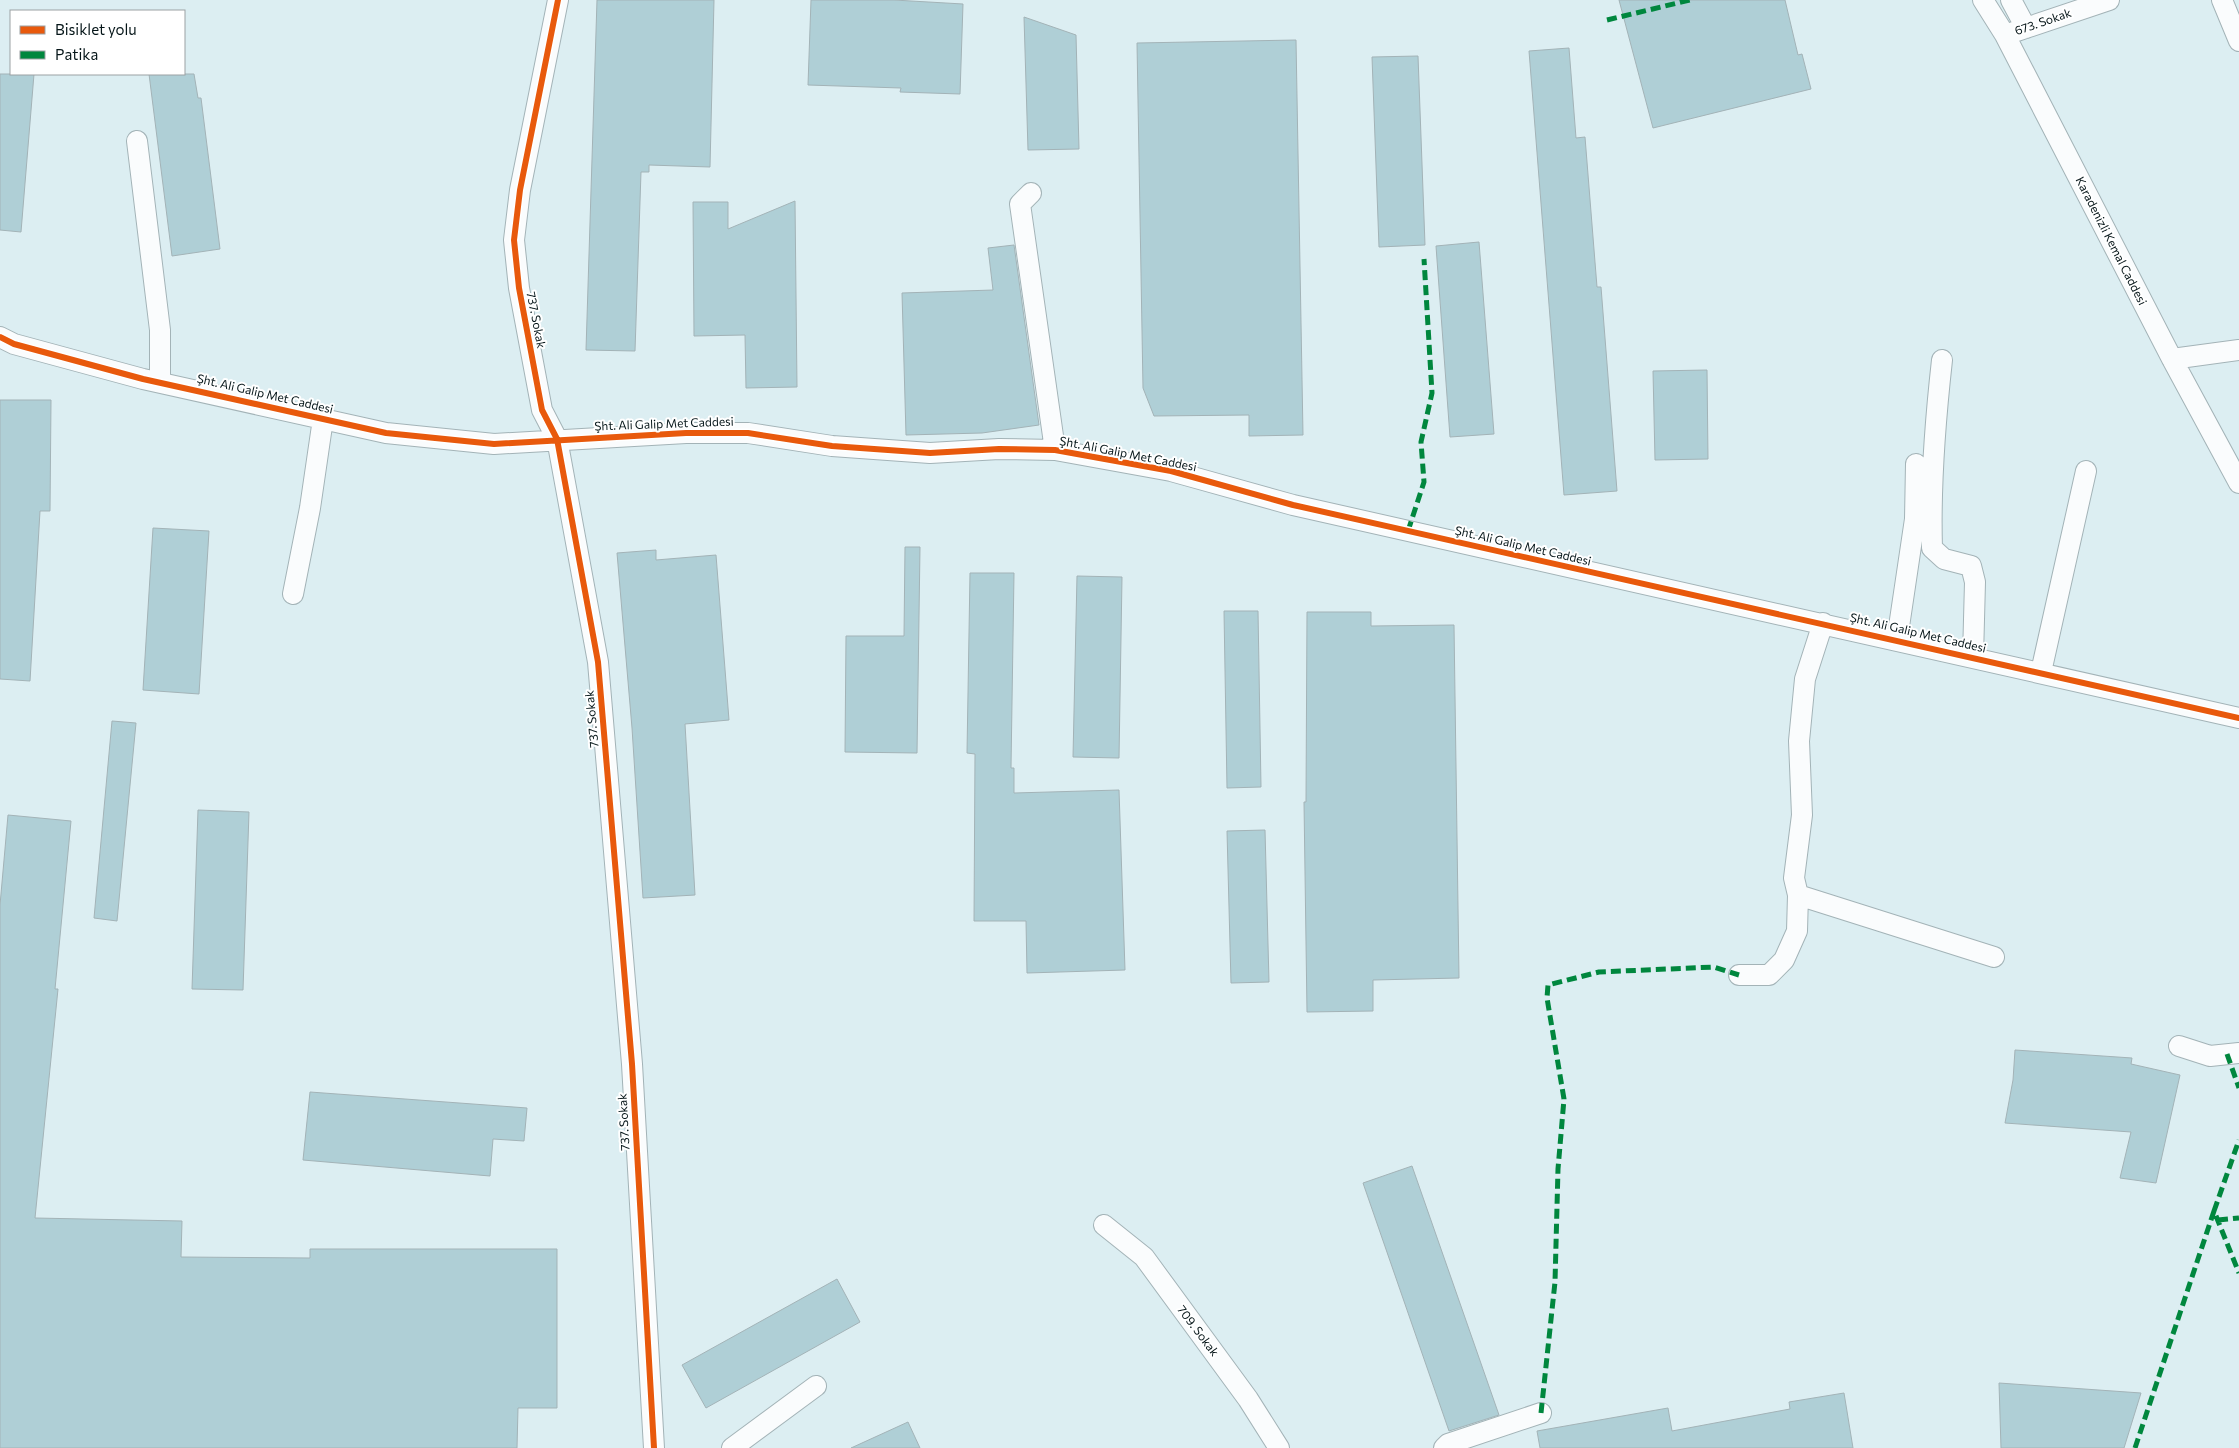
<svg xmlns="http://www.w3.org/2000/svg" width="2239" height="1448" viewBox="0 0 2239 1448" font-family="Commissioner,sans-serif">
<rect width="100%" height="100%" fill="#dceef2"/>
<path fill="#afcfd6" stroke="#a3b3b7" d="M597 0H714L710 167 649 165V172H641L635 351 586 350Z
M811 0H894L963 4 960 94 900 92 901 88 808 85Z
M1619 0H1785L1798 55 1802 54 1811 89 1653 128Z
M1024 17 1076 35 1079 149 1028 150Z
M1296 40 1303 435 1249 436V415L1154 416 1143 388 1137 43Z
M1569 48 1576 138 1585 137 1597 287H1601L1617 491 1564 495 1529 51Z
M1418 56 1425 245 1379 247 1372 57Z
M0 74H34L21 232 0 230Z
M149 74H194L198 98H201L220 249 172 256Z
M795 201 797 387 746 388 745 335 694 336 693 202H728V229Z
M1479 242 1494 434 1450 437 1436 246Z
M1014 245 1039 425 982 433 906 435 902 293 993 290 988 248Z
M1707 370 1708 459 1655 460 1653 371Z
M0 400H51L50 511H40L30 681 0 679Z
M153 528 209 531 199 694 143 690Z
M905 547H920L917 753 845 752 846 636H904Z
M656 550V560L716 555 729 720 685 724 695 895 643 898 632 728 617 553Z
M970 573H1014L1011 768H1014V793L1119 790 1125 970 1027 973 1026 921H974L975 754 967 753Z
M1077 576 1122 577 1119 758 1073 757Z
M1224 611H1258L1261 787 1227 788Z
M1307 612H1371V626L1454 625 1459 978 1373 980V1011L1307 1012 1304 802H1306Z
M112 721 136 723 117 921 94 918Z
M198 810 249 812 243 990 192 989Z
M8 815 71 821 55 989H58L35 1218 182 1221 181 1257 310 1258V1249H557V1408H518L517 1448H0V905Z
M1265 830 1269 982 1231 983 1227 831Z
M2015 1050 2132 1058 2131 1064 2180 1075 2156 1183 2120 1178 2131 1132 2005 1123 2013 1080Z
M310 1092 527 1108 524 1141 493 1139 490 1176 303 1160Z
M1412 1166 1499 1415 1449 1431 1363 1183Z
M837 1279 860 1322 706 1408 682 1365Z
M1999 1383 2141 1393 2124 1448H2001Z
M1844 1393 1853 1448H1540L1537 1431 1668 1408 1672 1431 1790 1409 1789 1402Z
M908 1422 920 1448H851Z"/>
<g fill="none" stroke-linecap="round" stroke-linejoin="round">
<g stroke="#a3b3b7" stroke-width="22">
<path id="minor" d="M558 0 520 190 514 240 519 288 542 410 557 439 598 662 632 1064 654 1448
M1983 0 2005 35 2172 359 2239 483
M2011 0 2026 28
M2222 0 2239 41
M2005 35 2109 0
M137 141 160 330V382
M1031 193 1020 204 1055 450
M0 337 14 344 143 379 386 433 494 444 686 433H748L832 446 930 453 999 449 1055 450 1171 471 1293 505 2239 718
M2172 359 2239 350
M1942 360C1935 423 1930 484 1932 548L1944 559 1971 566 1975 582 1973 657
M293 594 310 508 323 419
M1823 623 1805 679 1799 741 1802 815 1794 878 1798 895 1994 957
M1897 640 1915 519 1916 464
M2041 672 2086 471
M1739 975H1769L1784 960 1797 931 1798 895
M2179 1046 2210 1056 2239 1053
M1104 1225 1144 1257 1248 1399 1279 1448
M732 1448 816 1386
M1444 1448 1448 1444 1541 1413"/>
</g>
<use href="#minor" stroke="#fafcfd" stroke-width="20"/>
<path stroke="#00873e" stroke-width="5" stroke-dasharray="10 5" stroke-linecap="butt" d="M1607 20 1690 0
M1408 531 1424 482 1421 442 1432 393 1424 259
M2227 1054 2239 1088
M2214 1211 2239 1140
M2218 1220 2239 1218
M1541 1413 1555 1282 1558 1169 1564 1099 1547 998 1548 985 1599 972 1714 967 1739 975
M2135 1448 2214 1211 2239 1273"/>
<g stroke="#fff" stroke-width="9">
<path id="cycleway" d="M558 0 520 190 514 240 519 288 542 410 557 439 598 662 632 1064 654 1448
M0 337 14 344 143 379 386 433 494 444 686 433H748L832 446 930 453 999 449 1055 450 1171 471 1293 505 2239 718"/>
</g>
<use href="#cycleway" stroke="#e8590c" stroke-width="6"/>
</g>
<g text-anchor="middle" stroke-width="4" stroke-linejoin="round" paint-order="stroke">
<g font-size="12" fill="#051518" stroke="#fff">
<text transform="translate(2043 22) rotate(-19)" y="4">673. Sokak</text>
<text transform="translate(2111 241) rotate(63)" y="4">Karadenizli Kemal Caddesi</text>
<text transform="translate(536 320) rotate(79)" y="4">737. Sokak</text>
<text transform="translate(265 394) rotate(13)" y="4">Şht. Ali Galip Met Caddesi</text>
<text transform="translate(664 424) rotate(-2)" y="4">Şht. Ali Galip Met Caddesi</text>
<text transform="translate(1128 454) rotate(11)" y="4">Şht. Ali Galip Met Caddesi</text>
<text transform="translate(1523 546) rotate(13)" y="4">Şht. Ali Galip Met Caddesi</text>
<text transform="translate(1918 633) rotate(13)" y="4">Şht. Ali Galip Met Caddesi</text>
<text transform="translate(592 719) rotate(-95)" y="4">737. Sokak</text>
<text transform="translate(624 1122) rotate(-93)" y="4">737. Sokak</text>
<text transform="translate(1198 1331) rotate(53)" y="4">709. Sokak</text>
</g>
</g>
<rect x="10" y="10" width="175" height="65" fill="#ffffff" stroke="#9ba1a3"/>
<rect x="20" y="26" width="25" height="8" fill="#e8590c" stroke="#9ba1a3"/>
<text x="55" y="35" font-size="15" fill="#051518">Bisiklet yolu</text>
<rect x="20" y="51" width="25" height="8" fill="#00873e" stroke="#9ba1a3"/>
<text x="55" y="60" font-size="15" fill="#051518">Patika</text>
</svg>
